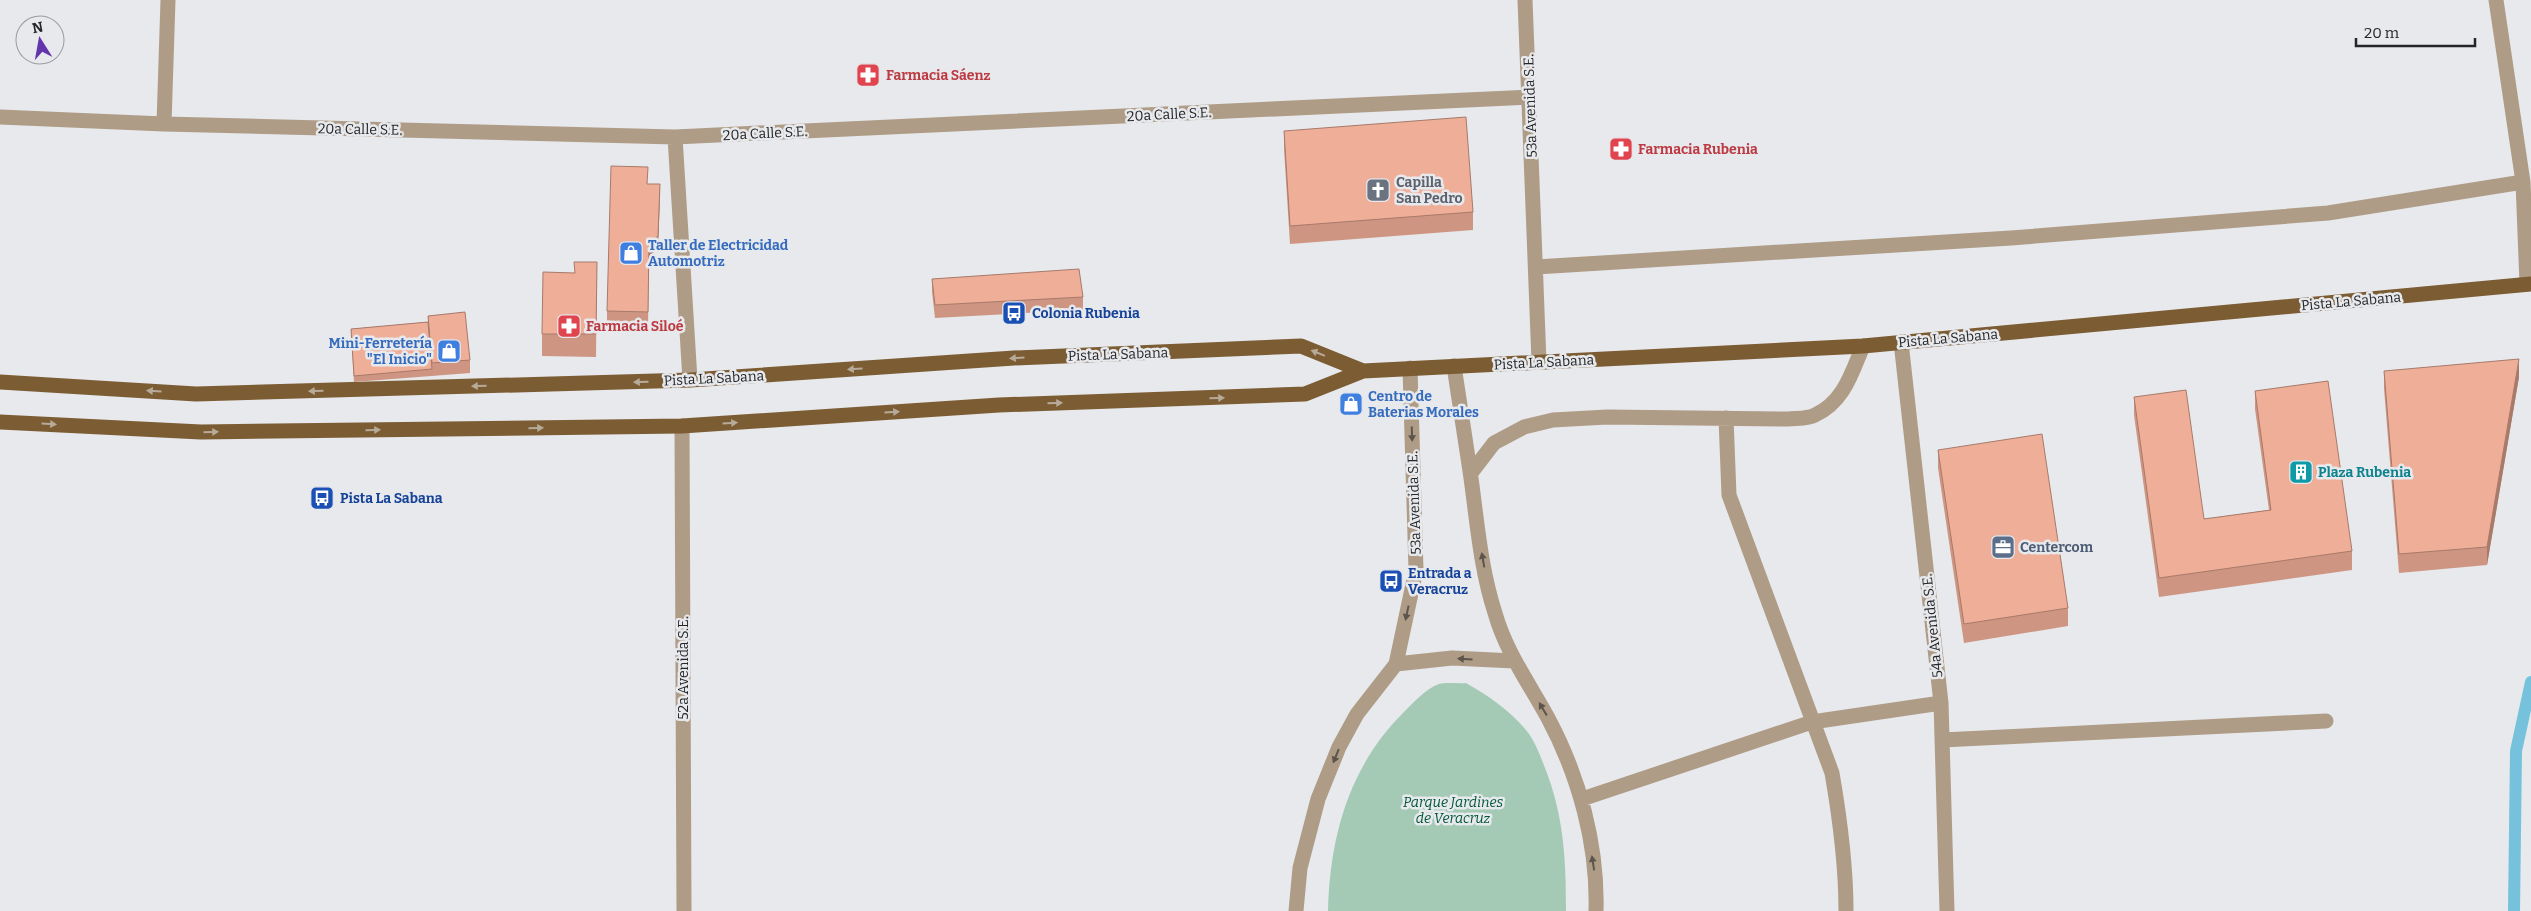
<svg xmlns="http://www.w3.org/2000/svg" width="2531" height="911" viewBox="0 0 2531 911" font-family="Bitter,serif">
<rect width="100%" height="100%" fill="#e7e9ed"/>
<path fill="#a4cab5" d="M1466 683C1489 696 1509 710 1526 730 1535 741 1540 755 1545 768 1564 816 1566 860 1566 911H1328C1330 836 1349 767 1403 713 1413 703 1425 689 1439 684 1447 682 1458 684 1466 683Z"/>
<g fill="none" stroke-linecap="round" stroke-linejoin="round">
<path stroke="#76c1dc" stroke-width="12" d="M2514 911 2516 751 2531 682"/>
<path stroke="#af9c86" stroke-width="15" d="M1525 0 1539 362
M2496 0 2523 182 2527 284
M0 117 164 124 675 137 1529 97
M164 124 168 0
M675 137 690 380
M1536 267 2011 238 2328 213 2523 182
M1901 342 1941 703 1947 911
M1454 366C1459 401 1465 436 1470 471 1477 519 1480 567 1495 613 1506 652 1529 683 1548 718 1579 776 1598 845 1596 911
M1726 418 1729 495 1832 773C1840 819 1846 865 1846 911
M682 426 684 911
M1471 473 1494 443 1524 427 1553 420 1607 417 1788 419C1797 418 1808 419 1815 415 1844 402 1852 372 1863 346
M1396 664 1452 658 1514 661
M1942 740 2326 721
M1582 799 1812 722 1941 703
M1296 911 1300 868 1318 799 1339 747 1357 714 1396 664 1416 570 1410 368"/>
<path stroke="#7c5c33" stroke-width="15" d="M0 382 196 394 690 380 1014 358 1301 346 1363 371
M0 422 201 432 682 426 999 405 1305 394 1363 371 1863 346 2531 284"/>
</g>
<path fill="#ce9682" d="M1284 131 1473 212V230L1290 244 1284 149Z
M648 184 660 197 658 249 649 256 648 325 607 324V311Z
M597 262 596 357 542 356V334L574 273Z
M932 279 1083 297V310L935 318 932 292Z
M428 316 470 360V373L354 382 351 329 428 322Z
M2384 371 2519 377 2487 565 2399 573 2384 389Z
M2255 391 2352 551V570L2159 597 2134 415V397L2204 519 2269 510 2255 409Z
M1938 450 2068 608V626L1964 643 1938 468Z"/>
<path fill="#a77a6a" d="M660 184 658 249 649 256 648 325 649 243Z
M2519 359V377L2487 565V547Z"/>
<path fill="#efae97" stroke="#a77a6a" d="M1466 117 1473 212 1290 226 1284 131Z
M611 166 648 167 647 184H660L658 236 649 243 648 312 607 311Z
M574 262H597L596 334H542L543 272 575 273Z
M1079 269 1083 297 935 305 932 279Z
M465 312 470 360 432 363 428 316Z
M428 322 432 369 354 376 351 329Z
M2519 359 2487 547 2399 554 2384 371Z
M2328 381 2352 551 2159 578 2134 397 2186 390 2204 519 2271 510 2255 391Z
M2042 434 2068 608 1964 624 1938 450Z"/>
<defs><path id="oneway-solid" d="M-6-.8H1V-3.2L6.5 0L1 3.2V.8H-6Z" transform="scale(1.25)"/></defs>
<g fill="#b7aa99">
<use href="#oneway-solid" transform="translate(1318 353) rotate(-158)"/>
<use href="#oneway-solid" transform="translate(1017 358) rotate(177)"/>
<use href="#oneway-solid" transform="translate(855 369) rotate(176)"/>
<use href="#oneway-solid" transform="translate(641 382) rotate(178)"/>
<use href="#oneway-solid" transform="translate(479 386) rotate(178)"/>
<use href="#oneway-solid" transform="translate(154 391) rotate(-176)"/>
<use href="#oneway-solid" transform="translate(316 391) rotate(178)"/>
<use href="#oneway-solid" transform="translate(1217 398) rotate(-2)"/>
<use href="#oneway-solid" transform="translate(1055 403) rotate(-2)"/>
<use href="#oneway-solid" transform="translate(892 412) rotate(-4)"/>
<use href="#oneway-solid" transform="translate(730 423) rotate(-4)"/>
<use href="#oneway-solid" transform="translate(49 424) rotate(3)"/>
<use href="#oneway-solid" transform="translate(536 428) rotate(-1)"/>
<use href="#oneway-solid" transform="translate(373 430) rotate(-1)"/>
<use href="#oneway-solid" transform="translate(211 432) rotate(-1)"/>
</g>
<g fill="#5c554c">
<use href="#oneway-solid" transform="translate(1412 434) rotate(88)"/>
<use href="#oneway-solid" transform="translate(1483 560) rotate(-100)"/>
<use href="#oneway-solid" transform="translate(1407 613) rotate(102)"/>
<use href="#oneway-solid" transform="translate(1465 659) rotate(-177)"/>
<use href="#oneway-solid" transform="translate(1543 709) rotate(-121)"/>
<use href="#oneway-solid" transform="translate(1336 756) rotate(112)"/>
<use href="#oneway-solid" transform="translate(1593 863) rotate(-99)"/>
</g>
<defs>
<g id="pharmacy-square" transform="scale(1.25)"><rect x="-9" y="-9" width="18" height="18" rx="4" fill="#e0444e" stroke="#e7e9ed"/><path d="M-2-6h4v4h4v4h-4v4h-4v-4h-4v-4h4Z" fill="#fff"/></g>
<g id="church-square" transform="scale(1.25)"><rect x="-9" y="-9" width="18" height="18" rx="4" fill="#6b7280" stroke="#e7e9ed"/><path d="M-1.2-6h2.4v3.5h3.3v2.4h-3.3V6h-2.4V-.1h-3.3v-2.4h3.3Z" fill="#fff"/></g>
<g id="shop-square" transform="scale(1.25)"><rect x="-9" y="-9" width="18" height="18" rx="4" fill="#3f7fe0" stroke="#e7e9ed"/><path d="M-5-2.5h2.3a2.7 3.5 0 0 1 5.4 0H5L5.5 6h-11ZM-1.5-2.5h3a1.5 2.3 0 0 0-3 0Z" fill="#fff"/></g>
<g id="bus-square" transform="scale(1.25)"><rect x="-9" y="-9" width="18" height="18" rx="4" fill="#1a4fb4" stroke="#e7e9ed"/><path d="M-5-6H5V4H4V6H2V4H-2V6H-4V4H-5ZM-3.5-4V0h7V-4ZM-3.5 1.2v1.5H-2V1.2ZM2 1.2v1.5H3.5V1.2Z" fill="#fff"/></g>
<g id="building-square" transform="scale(1.25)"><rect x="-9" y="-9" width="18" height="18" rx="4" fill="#0f9aa8" stroke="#e7e9ed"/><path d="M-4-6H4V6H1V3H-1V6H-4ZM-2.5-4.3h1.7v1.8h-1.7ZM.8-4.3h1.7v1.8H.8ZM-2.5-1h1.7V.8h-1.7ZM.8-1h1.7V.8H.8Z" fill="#fff"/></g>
<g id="office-square" transform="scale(1.25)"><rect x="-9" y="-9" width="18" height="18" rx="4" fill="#5c6f8a" stroke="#e7e9ed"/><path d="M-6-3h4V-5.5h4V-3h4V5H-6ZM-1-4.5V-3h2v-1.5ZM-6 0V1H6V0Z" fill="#fff"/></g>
</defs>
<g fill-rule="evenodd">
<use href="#pharmacy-square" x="868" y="75"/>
<use href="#pharmacy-square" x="1621" y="149"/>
<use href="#church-square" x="1378" y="190"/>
<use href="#shop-square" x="631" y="253"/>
<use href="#bus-square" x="1014" y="313"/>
<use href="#pharmacy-square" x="569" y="326"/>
<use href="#shop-square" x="449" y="351"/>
<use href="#shop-square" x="1351" y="404"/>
<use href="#building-square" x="2301" y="472"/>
<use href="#bus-square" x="322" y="498"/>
<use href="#office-square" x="2003" y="547"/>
<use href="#bus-square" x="1391" y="581"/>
</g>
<g text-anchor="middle" stroke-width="5" stroke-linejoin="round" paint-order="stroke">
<g font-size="14" font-weight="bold" fill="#be3a42" stroke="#e7e9ed" text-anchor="start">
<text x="886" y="80">Farmacia Sáenz</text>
<text x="1638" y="154">Farmacia Rubenia</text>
<text x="586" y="331">Farmacia Siloé</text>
</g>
<g font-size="14" fill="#242526" stroke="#e7e9ed">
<text transform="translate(1530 106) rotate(-92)" y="5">53a Avenida S.E.</text>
<text transform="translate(1169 114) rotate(-3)" y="5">20a Calle S.E.</text>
<text transform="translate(360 129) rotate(1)" y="5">20a Calle S.E.</text>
<text transform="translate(765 133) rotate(-3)" y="5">20a Calle S.E.</text>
<text transform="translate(2351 301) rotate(-5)" y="5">Pista La Sabana</text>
<text transform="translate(1948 338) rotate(-5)" y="5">Pista La Sabana</text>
<text transform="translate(1118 354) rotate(-2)" y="5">Pista La Sabana</text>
<text transform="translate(1544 362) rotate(-3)" y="5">Pista La Sabana</text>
<text transform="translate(714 378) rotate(-3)" y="5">Pista La Sabana</text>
<text transform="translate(1414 503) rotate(-92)" y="5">53a Avenida S.E.</text>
<text transform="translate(1932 626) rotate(-96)" y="5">54a Avenida S.E.</text>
<text transform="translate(683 668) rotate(-90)" y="5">52a Avenida S.E.</text>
</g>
<g font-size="14" font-weight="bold" fill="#5b616d" stroke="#e7e9ed" text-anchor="start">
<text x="1396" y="187">Capilla<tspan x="1396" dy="16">San Pedro</tspan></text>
</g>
<g font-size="14" font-weight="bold" fill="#366cbe" stroke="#e7e9ed" text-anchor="start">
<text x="648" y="250">Taller de Electricidad<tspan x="648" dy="16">Automotriz</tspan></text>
<text x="432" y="348" text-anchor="end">Mini-Ferretería<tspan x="432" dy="16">"El Inicio"</tspan></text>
<text x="1368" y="401">Centro de<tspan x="1368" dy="16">Baterias Morales</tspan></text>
</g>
<g font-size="14" font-weight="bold" fill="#164399" stroke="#e7e9ed" text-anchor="start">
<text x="1032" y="318">Colonia Rubenia</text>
<text x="340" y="503">Pista La Sabana</text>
<text x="1408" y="578">Entrada a<tspan x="1408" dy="16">Veracruz</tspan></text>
</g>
<g font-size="14" font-weight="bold" fill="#0d838f" stroke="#e7e9ed" text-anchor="start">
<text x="2318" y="477">Plaza Rubenia</text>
</g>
<g font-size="14" font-weight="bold" fill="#4e5e75" stroke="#e7e9ed" text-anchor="start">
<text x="2020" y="552">Centercom</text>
</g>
<g font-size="14" font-style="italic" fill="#005838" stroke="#e7e9ed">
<text x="1453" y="807">Parque Jardines<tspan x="1453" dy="16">de Veracruz</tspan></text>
</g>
</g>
<g transform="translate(40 40) rotate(349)"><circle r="24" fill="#e7e9ed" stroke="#999b9d"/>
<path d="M0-4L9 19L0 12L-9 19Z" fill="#6335ad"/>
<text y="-8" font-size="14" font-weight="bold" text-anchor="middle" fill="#242526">N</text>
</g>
<path d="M2356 38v8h119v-8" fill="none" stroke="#242526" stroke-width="2.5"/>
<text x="2364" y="38" font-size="15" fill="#242526" stroke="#e7e9ed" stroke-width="4" paint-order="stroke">20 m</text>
</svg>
